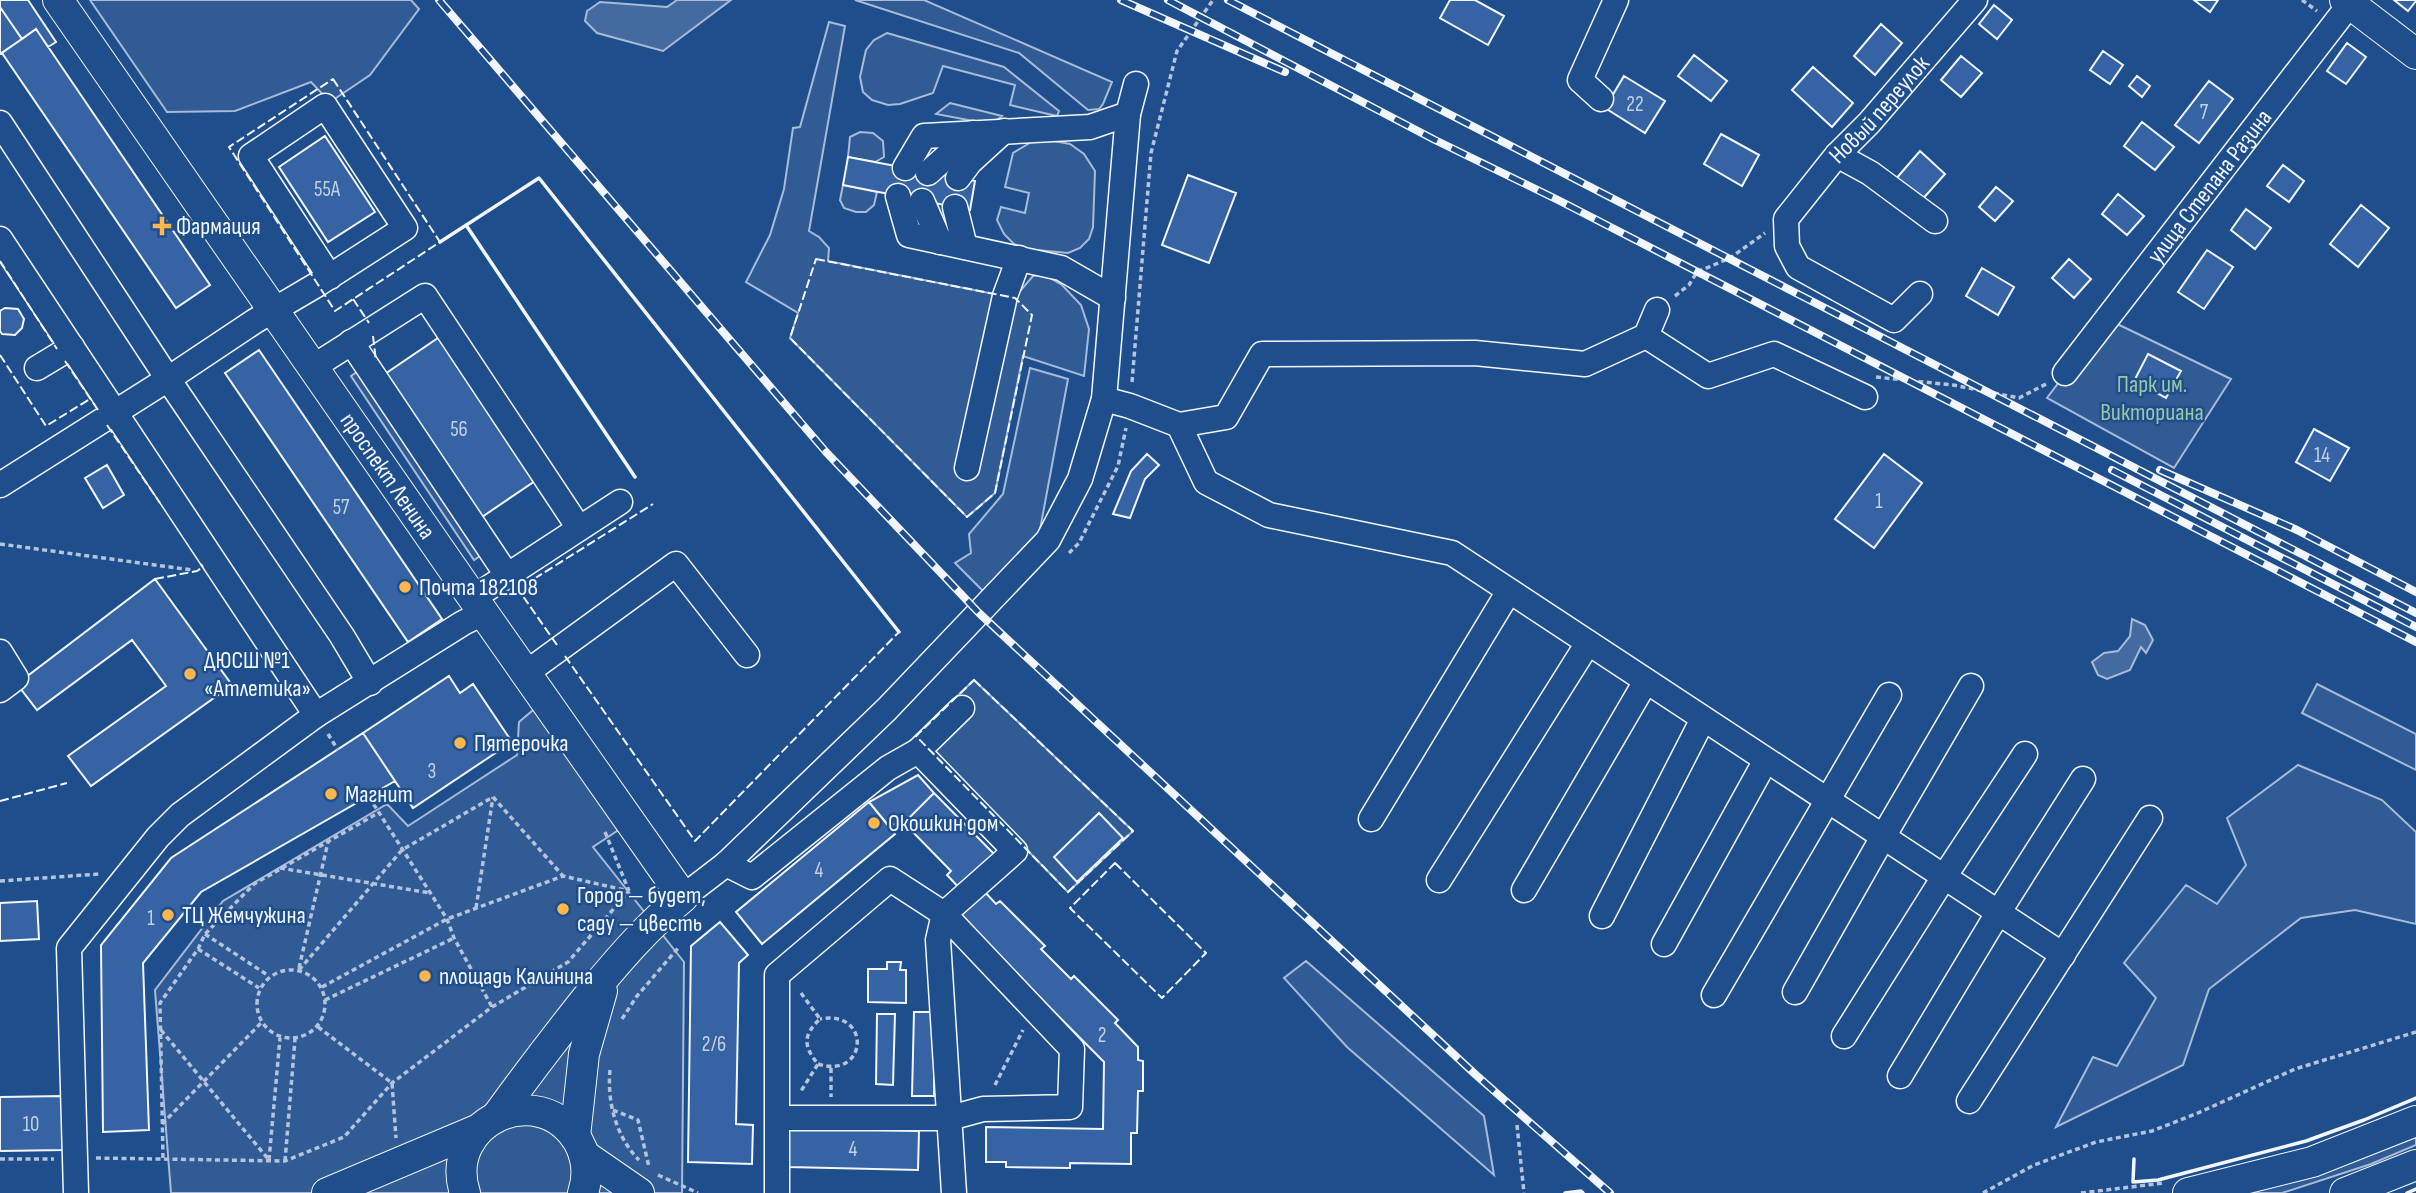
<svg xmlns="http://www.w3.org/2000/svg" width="2416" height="1193" viewBox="0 0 2416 1193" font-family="'Sofia Sans Condensed',sans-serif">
<rect width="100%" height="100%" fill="#1f4e8c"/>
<path fill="#305b95" stroke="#a8bbd7" stroke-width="2" d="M90 0H411L419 9 370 75 330 102 311 82 235 111 167 112Z
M855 0H924L1112 82 1103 104 1099 109 1088 110 1019 53Z
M829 22 845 26 809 231 819 237 829 248 828 261 1014 298 1033 276 1043 274 1062 285 1081 305 1089 329 1084 376 1023 356 995 493 967 517 790 338 798 313 746 282 770 235 784 189 793 128 800 127Z
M887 33 1004 67 1059 111 1057 116 1010 105 1015 85 943 66 933 93 900 104 888 105 872 100 863 92 860 77 866 50 874 40Z
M950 103 1002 116 997 120 984 123 936 114Z
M860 132 873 133 883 141 884 157 875 162 848 157 850 137Z
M1038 138 1070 144 1084 154 1095 171 1093 227 1089 239 1080 248 1068 253 1026 249 1014 244 1004 234 997 220 1001 207 1025 213 1029 193 1005 187 1013 153Z
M843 185 877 192 874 205 866 212H856L844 208 840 200Z
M2107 319 2231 379 2174 468 2047 398Z
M363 368 486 552 474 560 351 376Z
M1030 368 1068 379 1039 535 983 591 955 563 971 553 969 534 1003 494Z
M974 680 1133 831 1068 892 916 736Z
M2317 684 2416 734V770L2302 713Z
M539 705 620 829 593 847 684 962 682 1193H171L155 990 223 901 387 804 408 826 517 755 519 722Z
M2298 765 2382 800 2416 832V924L2355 910 2301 918 2209 989 2183 1065 2056 1127 2093 1057 2117 1066 2156 998 2124 963 2186 885 2217 904 2246 865 2227 818Z
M1306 961 1484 1116 1494 1175 1347 1047 1284 978Z
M2416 1134V1145L2371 1164 2282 1193H2249Z"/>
<path fill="#446ba0" stroke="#a8bbd7" stroke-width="2" d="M677 0H731L663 51 597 33 585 21 587 11 600 2 667 7Z
M2132 619 2145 625 2153 640 2146 653 2141 647 2130 670 2107 679 2098 675 2092 662 2104 653 2118 651 2130 636Z"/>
<path fill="#3563a3" stroke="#f2f6ff" stroke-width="2" d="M0 0H28L56 42 48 47 36 29 22 39 0 7Z
M1450 0H1475L1504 16 1488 45 1440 18Z
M2194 0H2218L2210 12Z
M2394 0H2416V1L2408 11Z
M1994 5 2012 20 1997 39 1979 24Z
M0 7 22 39 0 54Z
M1881 24 1902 43 1875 75 1854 56Z
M36 29 210 285 176 308 2 53Z
M2347 43 2366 57 2346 84 2327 71Z
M2103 51 2123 65 2110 84 2090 70Z
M1694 55 1727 81 1711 101 1678 76Z
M1961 56 1982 73 1961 97 1941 80Z
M1813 67 1853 103 1832 127 1792 90Z
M1624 76 1665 101 1645 133 1605 108Z
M2137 76 2150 86 2142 97 2129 86Z
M2209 81 2233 99 2199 143 2175 125Z
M2142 122 2174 147 2155 170 2124 146Z
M1721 134 1759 155 1742 186 1704 164Z
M325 136 375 212 328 242 279 167Z
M1920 151 1945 174 1920 202 1895 180Z
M848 157 975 181 970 210 843 185Z
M2283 165 2304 181 2289 202 2267 186Z
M1188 175 1236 193 1209 263 1162 245Z
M1996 187 2013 201 1995 221 1979 207Z
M2118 194 2144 216 2127 235 2102 214Z
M2361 205 2389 228 2358 267 2330 244Z
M2246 209 2271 228 2255 249 2231 230Z
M2207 250 2233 267 2204 309 2178 292Z
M2069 259 2091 279 2074 298 2052 278Z
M1982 268 2014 287 1998 315 1966 296Z
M5 308 18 309 24 319 22 328 15 335 2 334 0 331V311Z
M441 336 538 479 476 521 379 378Z
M259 350 442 619 408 642 225 373Z
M2148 354 2181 371 2166 398 2134 381Z
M2314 429 2349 448 2330 481 2296 462Z
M1147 454 1159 465 1145 479 1130 518 1113 514 1131 471Z
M1884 454 1922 483 1874 548 1835 519Z
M107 465 124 495 103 508 85 478Z
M155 579 232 685 91 786 68 756 166 686 132 640 37 710 17 684Z
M449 676 460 693 473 684 512 742 413 808 363 733Z
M363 733 395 781 201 892 143 963 149 1130 103 1132 101 945 171 858Z
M918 775 934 793 904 823 888 825 869 802Z
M934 793 998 858 963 892 947 875 951 871 904 823Z
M869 802 895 834 762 944 736 912Z
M1099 813 1123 838 1077 882 1054 857Z
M983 890 996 904 1000 901 1045 946 1041 949 1071 979 1074 976 1118 1020 1115 1023 1138 1047V1060L1143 1061V1091H1138L1137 1133H1131V1164L1070 1163V1168L1006 1167V1162H986V1127L1103 1129 1104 1062 958 915Z
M37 901 39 939 0 941V903Z
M720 922 748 955 739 963 736 1124 753 1125 752 1164 688 1162 691 946Z
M887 962H901L900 970H906V1003L868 1002V969H887Z
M914 1012H935L934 1096H912Z
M877 1014H895L893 1085 876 1084Z
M62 1096 63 1150 0 1151V1097Z
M788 1128 919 1131 918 1170 788 1167Z"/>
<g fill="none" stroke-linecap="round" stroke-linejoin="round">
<g stroke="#f2f6ff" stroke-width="27">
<g id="minor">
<path d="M1601 99 1580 80 1616 0"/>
<path d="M0 123 168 379 342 636 370 683"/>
<path d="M1837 155 1870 173 1935 221"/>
<path d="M905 168 924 136 1090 127 1128 114"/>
<path d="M928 173 973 133"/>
<path d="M958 178 970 162 1004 131"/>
<path d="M898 196 909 235 1061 268 1113 298"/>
<path d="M922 201 940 242"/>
<path d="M955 207 965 247"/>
<path d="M0 239 316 715"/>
<path id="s1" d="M1920 294 1894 320 1798 267 1787 246 1786 219 1837 155 1869 123 1975 0"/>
<path d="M1646 336 1657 310"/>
<path d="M351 342 507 575"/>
<path d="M313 367 425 296 579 528"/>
<path d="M37 368 72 347"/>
<path id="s2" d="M2065 373 2353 0"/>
<path d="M1104 399 1130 406 1179 425 1226 417 1262 354 1475 353 1585 364 1646 336 1708 376 1774 354 1865 397"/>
<path d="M1179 425 1206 482 1269 515 1452 553 2063 955"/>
<path d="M967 468 1005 296 1019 258"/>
<path d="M0 485 168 379 255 321 318 284 405 228 325 106 251 156 330 277"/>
<path d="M473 598 620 502"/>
<path d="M0 652 16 678 0 690"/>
<path d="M526 673 676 564 747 655"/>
<path d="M918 751 962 708"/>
<path d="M1371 819 1509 591"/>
<path d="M726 864 752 877 888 768 918 751 1015 851 944 914 938 940 954 1193"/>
<path d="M1439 880 1588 643"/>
<path d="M1524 890 1646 681"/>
<path d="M683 897 726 864 887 709 1048 540 1080 479 1104 399 1128 114 1136 84"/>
<path d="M1602 916 1703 719"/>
<path d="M1664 944 1766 760"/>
<path d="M1795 992 1883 837 1971 686"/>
<path d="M1714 995 1889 695"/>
<path d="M1844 1036 1944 877 2025 754"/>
<path d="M1900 1076 1998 913 2083 779"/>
<path d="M1969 1101 2150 818"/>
<path d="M76 1193 69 948 158 837 180 815 316 715 463 623 483 613"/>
<path d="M777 1193V975L890 879 944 914 1072 1049 1070 1107 983 1109 950 1118H777"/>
</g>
</g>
<g stroke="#f2f6ff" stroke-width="32">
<g id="major">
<path id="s3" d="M58 0 473 598 683 897C646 927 617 962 586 999 555 1038 526 1076 497 1116"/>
<path d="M2345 0 2416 54"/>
<path d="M575 1136 584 1054 602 991"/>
<path d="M584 1155 639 1193"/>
<path d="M327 1193 479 1129"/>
<path d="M465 1193C442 1122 539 1077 578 1141 587 1157 589 1175 583 1193"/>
<path d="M2188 1193 2312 1162 2416 1121"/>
<path d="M2345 1193 2416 1165"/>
</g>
</g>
<path stroke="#b3c4dc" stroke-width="3.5" stroke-dasharray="5 3.5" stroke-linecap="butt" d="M2302 0 2317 11
M1675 296 1689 285 1697 272 1730 258 1765 233
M1876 377 1953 385 2019 398 2048 383
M1132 382 1151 153 1177 51 1213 0
M0 544 192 570
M1069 553 1079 543 1118 466 1126 428
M328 734 338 750
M369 797 447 919 454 938 492 1007
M493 797 563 876
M605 832 629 891
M280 868 430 893
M0 881 99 874
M476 908 493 797
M205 934 269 976
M198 949 259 988
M299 968 328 842
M257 1004a34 34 0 1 1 68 0a34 34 0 1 1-68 0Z
M299 970 402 850 493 797
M322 987 447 919 563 876 629 891
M801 993 820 1019C803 1035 803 1046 818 1064L801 1091
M325 1000 454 938
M622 1019 637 996 679 947
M318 1027 392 1083 396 1138
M161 1030 269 1160
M818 1064C868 1080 872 1009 820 1019
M831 1068V1097
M610 1070C607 1102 616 1137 639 1160
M995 1085 1023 1030
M613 1110 638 1120 649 1167
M162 1124 261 1023
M1517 1125 1524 1193
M96 1158 285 1161 344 1137 392 1083 492 1007 568 962 629 891
M163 1158 160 1003 198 949 205 934 254 884 378 813
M0 1159H54
M269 1160 280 1038
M285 1161 295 1039
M658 1175 698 1193
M1983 1193 2034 1165 2096 1142 2152 1131 2198 1113 2295 1069 2416 1032
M2081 1193 2164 1183"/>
<use href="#minor" stroke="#1f4e8c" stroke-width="24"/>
<use href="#major" stroke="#1f4e8c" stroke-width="30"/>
<g stroke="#f2f6ff" stroke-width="8">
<path id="rail" d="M439 0 826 452 979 613 1476 1075 1610 1193
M1121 0 1285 72
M1168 0 1435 140 1558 200 2416 642
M1228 0 2416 613
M2112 470 2416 627
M2160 470 2297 530 2416 592"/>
</g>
<use href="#rail" stroke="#1f4e8c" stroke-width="5" stroke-dasharray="16" stroke-linecap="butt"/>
<path stroke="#f2f6ff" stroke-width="2" stroke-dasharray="9 3.5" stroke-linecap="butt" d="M333 79 440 242 335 311 229 147Z
M816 259 1015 298 1032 315 995 493 967 517 790 338Z
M0 261 57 349
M353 299 369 323
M373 336 376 361
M0 355 46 426 90 399
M65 361 100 413
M107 425 160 503
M155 579 197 571 203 567 201 564
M557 645 518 589 653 504
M565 656 695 841 899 632
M974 680 1133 831 1068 892 916 736Z
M0 801 67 783
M1115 863 1206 953 1162 998 1070 908Z"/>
<path stroke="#f2f6ff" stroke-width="3.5" d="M466 225 635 477
M440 242 539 178 899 632
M2134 1159 2133 1182 2158 1180 2306 1141 2364 1120 2416 1098
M1565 1193 1581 1191 1583 1193
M2407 1193 2416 1189"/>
</g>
<g fill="#ffb74d" stroke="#1f4e8c" stroke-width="2.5">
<path d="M158.5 215.5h7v7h7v7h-7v7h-7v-7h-7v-7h7z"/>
<circle cx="405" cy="587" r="7"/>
<circle cx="190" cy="674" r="7"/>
<circle cx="460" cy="743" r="7"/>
<circle cx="331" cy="794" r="7"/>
<circle cx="874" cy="823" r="7"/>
<circle cx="563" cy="909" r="7"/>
<circle cx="168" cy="915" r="7"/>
<circle cx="425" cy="976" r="7"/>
</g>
<g text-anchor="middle" stroke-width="5" stroke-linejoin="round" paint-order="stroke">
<g font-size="21" fill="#c3d1e8">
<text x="1635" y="111">22</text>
<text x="2204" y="119">7</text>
<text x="327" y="196">55А</text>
<text x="459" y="436">56</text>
<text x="2322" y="462">14</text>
<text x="1879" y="508">1</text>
<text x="341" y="514">57</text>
<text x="432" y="778">3</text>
<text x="819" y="877">4</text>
<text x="151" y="925">1</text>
<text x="1102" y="1042">2</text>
<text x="714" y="1051">2/6</text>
<text x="31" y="1131">10</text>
<text x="853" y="1156">4</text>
</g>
<g font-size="24" fill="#f2f6ff" stroke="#1f4e8c">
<text dy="8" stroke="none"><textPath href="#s1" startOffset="341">Новый переулок</textPath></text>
<text dy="8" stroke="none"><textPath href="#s2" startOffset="236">улица Степана Разина</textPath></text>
<text dy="8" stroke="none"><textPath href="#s3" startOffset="579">проспект Ленина</textPath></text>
</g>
<g font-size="24" fill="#f2f6ff" stroke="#1f4e8c" text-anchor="start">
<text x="176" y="234">Фармация</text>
<text x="419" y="595">Почта 182108</text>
<text x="204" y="668">ДЮСШ №1<tspan x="204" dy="28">«Атлетика»</tspan></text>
<text x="474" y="751">Пятерочка</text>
<text x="345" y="802">Магнит</text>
<text x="888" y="831">Окошкин дом</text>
<text x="577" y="903">Город — будет,<tspan x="577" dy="28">саду — цвесть</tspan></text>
<text x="182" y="923">ТЦ Жемчужина</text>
<text x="439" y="984">площадь Калинина</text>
</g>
<g font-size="24" fill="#97c8a6" stroke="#1f4e8c">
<text x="2152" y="392">Парк им.<tspan x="2152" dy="28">Викториана</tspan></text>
</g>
</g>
</svg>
